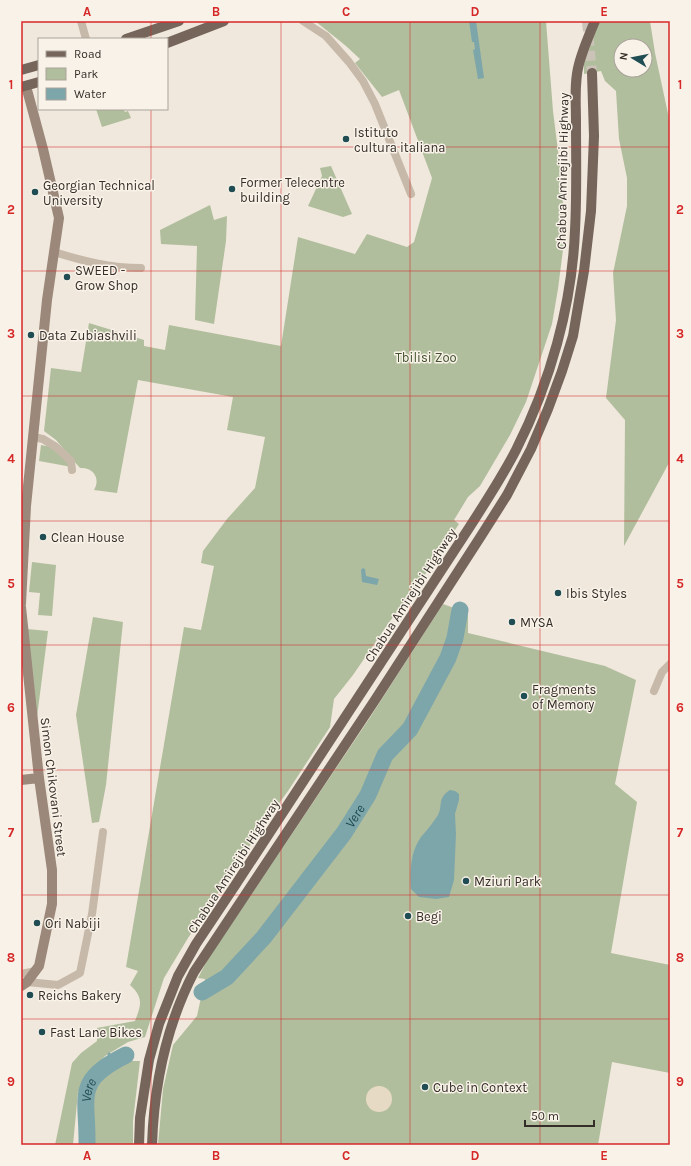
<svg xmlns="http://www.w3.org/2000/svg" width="691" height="1166" viewBox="0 0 691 1166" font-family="Karla,sans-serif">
<rect width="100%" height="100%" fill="#f0e8dc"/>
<path fill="#b1be9d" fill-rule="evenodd" d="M315 21H546L553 111 561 175 565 234 558 289 552 324 526 402 510 435 480 486 468 497 454 520 459 524 414 591 390 621 353 675 334 699 330 727 288 791 267 820 188 938 164 978 145 1037 128 1042 105 1056 84 1081 78 1092 73 1145H55L72 1063 81 1053 97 1041V1028L135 1021C141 1005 144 998 130 985L138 971 126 967 184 627 201 630 214 566 201 563 203 551 227 519 255 488 265 437 227 430 233 397 138 380 117 493 94 490C101 478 93 467 80 468L56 440 44 431 51 368 81 372 89 323 144 340V346L165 350 169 325 281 346 298 237 355 254 367 234 407 247 414 242 432 178 399 90 382 97 355 63 360 59 346 46Z
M599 21H650L655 53 670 123V461L624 546 625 420 606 398 616 320 613 273 627 206V178L619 139 616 91 605 81 601 71 584 74V64ZM621 46H645V70H621Z
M96 109H123L125 112 128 111 131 118 102 127Z
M331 166 352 214 343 217 308 206 322 176 320 168Z
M210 205 214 220 227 216 226 241 214 324 195 320 197 246 161 244 160 230Z
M41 445 52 447 72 467 39 461Z
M32 562 56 565 52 616 38 615 40 593 29 592Z
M443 604 468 613V633L605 666 636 680 615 784 637 802 611 953 670 965V1073L612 1062 598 1145H158L163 1089 173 1045 197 1016 205 979 198 978 208 959 369 719Z
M93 617 123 622 106 785 99 822 92 823 76 715Z
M27 629 48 631 36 725Z
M122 1061H140L133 1121V1145H92C92 1119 86 1084 111 1067 114 1064 118 1063 122 1061Z"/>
<path fill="#e7dac4" d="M366 1099a13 13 0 1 1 26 0a13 13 0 1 1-26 0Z"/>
<path fill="#7da6ab" d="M469 21H476L484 78 478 79 473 50 475 49 474 42H472Z
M363 568 365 569 366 576 379 579 377 585 362 582 361 570Z
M450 790 455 791 459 794V800L455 814 456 834 454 880 449 897 436 899 419 897 411 889C410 872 410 852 421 837 427 830 433 823 438 815 443 806 437 798 450 790Z"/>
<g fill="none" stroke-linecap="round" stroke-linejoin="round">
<path stroke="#7da6ab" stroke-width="3" d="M109 1054 113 1061"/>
<g stroke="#7da6ab" stroke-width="17">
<path id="s1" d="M202 992 227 977 264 937 344 833 368 795 385 755 410 729 448 658 455 638 460 610"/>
<path id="s2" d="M87 1145C88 1096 73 1081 126 1055"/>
</g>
<path stroke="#cbc3b8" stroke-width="10" stroke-dasharray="10 5" stroke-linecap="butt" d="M587 21 592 73"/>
<path stroke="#c7b9a9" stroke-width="8" d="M81 21 86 39
M303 21 326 36 349 62 363 81 375 104 411 194
M54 252C83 261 110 268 141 268
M33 437 43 439 56 447 71 461 72 470
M654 691 662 672 670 664
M21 974 36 971
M27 982 58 985 80 973 92 914 103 832"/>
<path stroke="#9b887a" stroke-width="10" d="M21 604 26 506 47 300 59 218 43 149 26 86
M21 607 39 778 52 870V904L39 966 27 982 21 986
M21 780 39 778"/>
<path stroke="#76655a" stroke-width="10" d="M126 39 179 21
M167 43 224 21
M21 70 39 65
M21 87 39 82
M139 1145 140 1118 149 1060 159 1024 178 976 196 944 236 884 469 528C485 503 502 477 516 450 550 383 572 306 575 230 577 193 576 157 576 121 576 102 574 82 579 64 583 49 589 35 595 21
M152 1145C154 1084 166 1026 194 972L375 700 481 536 507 495 531 449 548 409 562 371 573 336 584 271 591 211 594 136 592 73"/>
</g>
<path fill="none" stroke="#d62828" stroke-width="1" stroke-opacity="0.55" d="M151 21V39M281 21V1145M410 21V1145M540 21V1145M151 109V1145M21 147H670M21 271H670M21 396H670M21 521H670M21 645H670M21 770H670M21 895H670M21 1019H670"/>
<g fill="#204d53" stroke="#f8f2e8" stroke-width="1.5">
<circle cx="346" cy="139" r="4"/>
<circle cx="232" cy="189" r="4"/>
<circle cx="35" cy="192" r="4"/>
<circle cx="67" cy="277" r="4"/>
<circle cx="31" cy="335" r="4"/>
<circle cx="43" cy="537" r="4"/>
<circle cx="558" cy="593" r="4"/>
<circle cx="512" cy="622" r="4"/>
<circle cx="524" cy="696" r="4"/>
<circle cx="466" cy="881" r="4"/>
<circle cx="408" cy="916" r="4"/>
<circle cx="37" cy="923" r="4"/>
<circle cx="30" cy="995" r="4"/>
<circle cx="42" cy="1032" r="4"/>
<circle cx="425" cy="1087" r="4"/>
</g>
<g text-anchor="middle" stroke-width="3" stroke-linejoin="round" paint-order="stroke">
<g font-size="13" fill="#352d28" stroke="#f8f2e8" text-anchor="start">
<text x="354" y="137">Istituto<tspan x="354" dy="15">cultura italiana</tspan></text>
<text x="240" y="187">Former Telecentre<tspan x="240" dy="15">building</tspan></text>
<text x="43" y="190">Georgian Technical<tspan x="43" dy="15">University</tspan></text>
<text x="75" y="275">SWEED -<tspan x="75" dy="15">Grow Shop</tspan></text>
<text x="39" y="340">Data Zubiashvili</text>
<text x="51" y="542">Clean House</text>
<text x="566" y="598">Ibis Styles</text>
<text x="520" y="627">MYSA</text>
<text x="532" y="694">Fragments<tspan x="532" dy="15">of Memory</tspan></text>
<text x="474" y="886">Mziuri Park</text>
<text x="416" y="921">Begi</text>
<text x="45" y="928">Ori Nabiji</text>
<text x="38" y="1000">Reichs Bakery</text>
<text x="50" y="1037">Fast Lane Bikes</text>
<text x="433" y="1092">Cube in Context</text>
</g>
<g font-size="13" fill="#352d28" stroke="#f8f2e8">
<text transform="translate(562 171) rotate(-89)" y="5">Chabua Amirejibi Highway</text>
<text transform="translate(410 595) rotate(-57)" y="5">Chabua Amirejibi Highway</text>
<text transform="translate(54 787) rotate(83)" y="5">Simon Chikovani Street</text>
<text transform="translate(233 866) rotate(-57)" y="5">Chabua Amirejibi Highway</text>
</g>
<g font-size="13" fill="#42512e" stroke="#f8f2e8">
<text x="426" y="362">Tbilisi Zoo</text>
</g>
<g font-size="14" font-style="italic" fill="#204d53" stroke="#f8f2e8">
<text dy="5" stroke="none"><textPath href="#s1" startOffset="235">Vere</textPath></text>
<text dy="5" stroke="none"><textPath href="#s2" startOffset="55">Vere</textPath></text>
</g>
</g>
<rect width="691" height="1166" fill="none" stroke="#f8f2e8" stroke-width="44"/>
<rect x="38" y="38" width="130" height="72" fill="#f8f2e8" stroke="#aaa39b"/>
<rect x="46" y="51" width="20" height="6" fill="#76655a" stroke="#aaa39b"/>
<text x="74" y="58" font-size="12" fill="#352d28">Road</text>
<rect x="46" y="68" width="20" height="12" fill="#b1be9d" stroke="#aaa39b"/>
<text x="74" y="78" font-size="12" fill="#352d28">Park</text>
<rect x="46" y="88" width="20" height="12" fill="#7da6ab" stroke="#aaa39b"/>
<text x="74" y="98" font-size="12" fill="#352d28">Water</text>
<g transform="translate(633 58) rotate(280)"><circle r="19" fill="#f8f2e8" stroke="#aaa39b"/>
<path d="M0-3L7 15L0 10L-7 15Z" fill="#204d53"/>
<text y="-6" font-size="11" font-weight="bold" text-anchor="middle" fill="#352d28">N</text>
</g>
<path d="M525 1120v6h69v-6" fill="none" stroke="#352d28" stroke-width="2"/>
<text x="531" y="1120" font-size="12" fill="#352d28" stroke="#f8f2e8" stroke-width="3" paint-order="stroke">50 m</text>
<rect x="22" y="22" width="647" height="1122" fill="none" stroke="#d62828" stroke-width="1.5"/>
<g font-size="13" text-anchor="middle" font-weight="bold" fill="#d62828">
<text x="87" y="16">A</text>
<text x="216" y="16">B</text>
<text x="346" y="16">C</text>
<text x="475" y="16">D</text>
<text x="604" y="16">E</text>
<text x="11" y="89">1</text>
<text x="680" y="89">1</text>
<text x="11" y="214">2</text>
<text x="680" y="214">2</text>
<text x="11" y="338">3</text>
<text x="680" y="338">3</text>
<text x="11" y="463">4</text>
<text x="680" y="463">4</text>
<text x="11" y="588">5</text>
<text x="680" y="588">5</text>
<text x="11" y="712">6</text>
<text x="680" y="712">6</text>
<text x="11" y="837">7</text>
<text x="680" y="837">7</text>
<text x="11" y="962">8</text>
<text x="680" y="962">8</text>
<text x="11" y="1086">9</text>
<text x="680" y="1086">9</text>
<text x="87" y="1160">A</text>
<text x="216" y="1160">B</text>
<text x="346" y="1160">C</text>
<text x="475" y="1160">D</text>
<text x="604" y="1160">E</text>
</g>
</svg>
